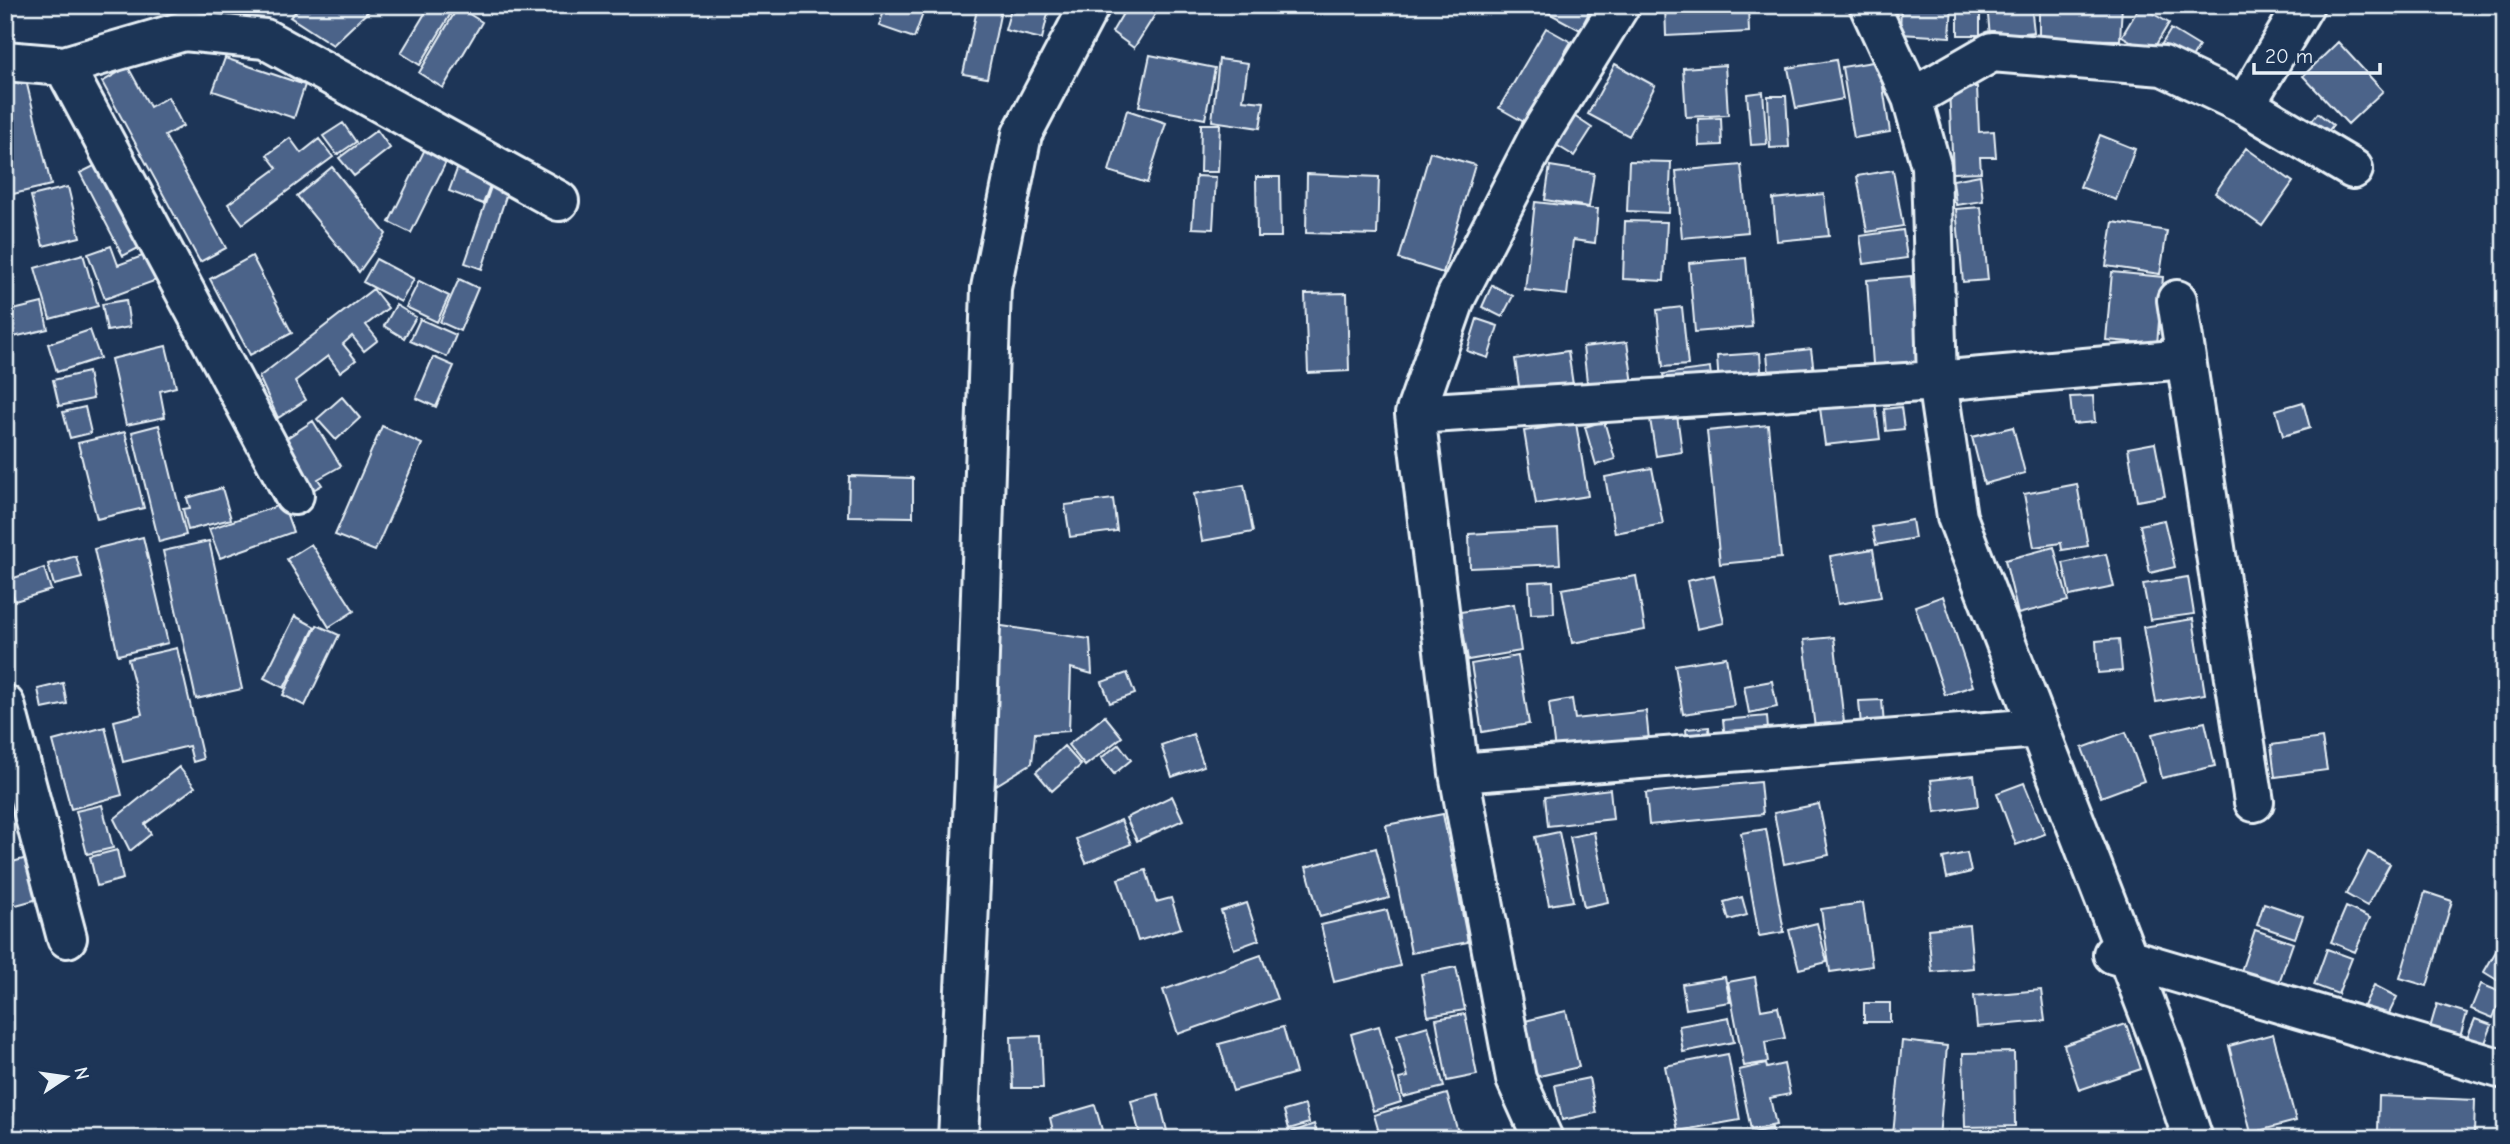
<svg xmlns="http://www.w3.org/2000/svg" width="2510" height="1144" viewBox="0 0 2510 1144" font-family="'Comic Neue',sans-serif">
<rect width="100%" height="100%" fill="#1d3557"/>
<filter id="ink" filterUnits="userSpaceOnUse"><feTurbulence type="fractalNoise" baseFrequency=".0143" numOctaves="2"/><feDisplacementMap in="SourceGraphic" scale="14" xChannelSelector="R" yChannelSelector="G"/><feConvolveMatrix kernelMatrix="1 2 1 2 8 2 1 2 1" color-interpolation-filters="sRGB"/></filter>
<g filter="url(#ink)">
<path fill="#4c6389" stroke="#e8f1f8" stroke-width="2" d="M303 5H375L333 45 290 17Z
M430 5H456L420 65 401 53Z
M886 5H926L914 38 879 26Z
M978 5H1002L987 78 963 74Z
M1012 5H1050L1042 39 1005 30Z
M1128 5H1161L1134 48 1112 32Z
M1248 5H1280L1279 11Z
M1548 5H1593L1580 30 1545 11Z
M1665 5H1748L1749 32 1666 36Z
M1901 5H1952L1950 37 1900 34Z
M1987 5H2031L2034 32 1990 36Z
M2039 5H2122L2120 40 2039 39Z
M2140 6 2169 23 2151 53 2122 36Z
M458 7 482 22 443 88 419 73Z
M1958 9H1980V35H1958Z
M1546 28 1571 42 1524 122 1499 108Z
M2171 29 2199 46 2184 72 2155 55Z
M2338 42 2383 91 2348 124 2303 76Z
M1150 55 1215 68 1205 119 1139 106Z
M225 58 305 85 294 118 213 91Z
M1219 59 1248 63 1243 100 1264 102 1260 128 1212 121Z
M1836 60 1843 99 1796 108 1788 68Z
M1879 61 1890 132 1854 138 1842 67Z
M1615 64 1655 86 1629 136 1588 114Z
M1725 65 1728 115 1686 117 1683 68Z
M128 67 150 107 168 97 183 126 165 136 226 248 200 262 102 82Z
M25 76 51 185 5 196V81Z
M1977 87 1979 132 1994 131 1996 157H1980L1981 172 1953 173 1949 89Z
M1763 92 1767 144 1751 145 1747 94Z
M1768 96H1786L1789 147 1770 148Z
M1127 110 1166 123 1147 183 1109 171Z
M2318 113 2333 125 2321 140 2306 128Z
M1571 114 1592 128 1574 156 1553 143Z
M1721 118 1722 145 1699 146 1698 119Z
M343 123 356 142 337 155 323 136Z
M1201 124H1220L1218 172H1200Z
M377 130 390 148 354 176 339 158Z
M2100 135 2135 149 2116 200 2080 187Z
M290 138 301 153 319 139 333 157 243 224 228 204 277 168 267 155Z
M426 147 448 158 411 233 389 222Z
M2246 148 2293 182 2262 226 2215 193Z
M1430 152 1475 165 1443 273 1399 259Z
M106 160 148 243 123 256 80 173Z
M1629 161 1671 162 1669 213 1627 211Z
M459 164 493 177 483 204 449 191Z
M1741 165 1748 232 1682 238 1676 171Z
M1550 166 1594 173 1589 207 1545 200Z
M332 167 386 234 359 272 297 196Z
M1893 170 1903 226 1867 232 1857 176Z
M1307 174 1379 177 1377 235 1306 233Z
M1980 175 1983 201 1956 205 1953 180Z
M1196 176 1216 177 1213 229 1192 228Z
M1256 177H1280L1281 237H1257Z
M493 181 509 187 482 269 465 263Z
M68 187 80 237 43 246 31 196Z
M1824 194 1829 236 1777 241 1773 199Z
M1535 202 1598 209 1595 243 1573 240 1567 295 1525 290Z
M1981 207 1988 280 1963 282 1956 209Z
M1625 221 1667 222 1664 281 1623 279Z
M2113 222 2167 231 2160 274 2106 266Z
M1903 230 1907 258 1864 264 1860 236Z
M111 246 118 265 156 251 165 277 105 299 88 254Z
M83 254 98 306 50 319 35 268Z
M252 256 292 333 250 355 210 279Z
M1746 258 1752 327 1695 332 1689 263Z
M376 259 414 279 401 302 363 282Z
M2112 272 2163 277 2157 344 2106 340Z
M1911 276 1919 375 1874 378 1867 280Z
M459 279 478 288 460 331 440 322Z
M419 281 449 296 437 322 406 307Z
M1492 285 1513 296 1502 317 1482 307Z
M373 289 388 308 366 325 378 340 364 351 352 336 343 344 356 360 340 372 328 356 295 381 306 400 278 418 259 377Z
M1347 293 1349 371 1308 373 1305 294Z
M126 300 130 327 107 331 102 304Z
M42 303 48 329 5 339V312Z
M396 305 416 317 404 338 384 326Z
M1682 307 1688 365 1663 367 1657 310Z
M420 319 456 335 447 357 410 341Z
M1477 319 1498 326 1488 358 1467 351Z
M90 330 100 358 57 372 48 344Z
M1627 342 1633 384 1588 390 1583 347Z
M166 346 176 387 160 391 165 417 126 425 111 359Z
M1811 349 1815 380 1770 384 1767 354Z
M1568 351 1573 385 1520 393 1515 359Z
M1760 353 1762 384 1719 387 1717 356Z
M433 357 454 366 436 407 416 398Z
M1710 368 1712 386 1666 392 1663 374Z
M88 372 93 399 59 406 53 380Z
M2093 396 2095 422 2073 424 2070 397Z
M342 397 360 418 336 440 317 419Z
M1875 401 1880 439 1825 445 1820 408Z
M2303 402 2310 428 2283 436 2276 410Z
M85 407 91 433 70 438 63 412Z
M1901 407 1904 429 1886 431 1884 409Z
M1677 415 1682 452 1656 456 1650 419Z
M313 421 341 466 318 479 322 485 306 494 276 445Z
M1604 421 1615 459 1596 465 1585 427Z
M1576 423 1588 496 1536 504 1524 431Z
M159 425 186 535 159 542 132 432Z
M1768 425 1781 558 1720 564 1707 431Z
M382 426 422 444 375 551 335 535Z
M2013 427 2025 473 1984 484 1972 437Z
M125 432 144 508 97 519 78 443Z
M2155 443 2165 496 2137 501 2128 448Z
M1652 468 1663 524 1615 533 1605 477Z
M849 476 913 478V517L848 516Z
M2077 484 2088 546 2062 550 2061 543 2034 547 2024 494Z
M1244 485 1253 532 1202 541 1194 494Z
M222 488 231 519 188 530 183 509 190 508 187 498Z
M1113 499 1117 531 1070 537 1065 505Z
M283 504 293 532 220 558 209 529Z
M1912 520 1915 538 1876 545 1872 527Z
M2164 520 2175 567 2150 573 2140 525Z
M1558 529 1560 564 1470 568 1469 534Z
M143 537 168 643 118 655 94 549Z
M209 541 242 689 196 699 163 551Z
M311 544 354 611 329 627 287 559Z
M2054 547 2068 601 2018 614 2005 560Z
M1873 549 1881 597 1838 604 1830 556Z
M2106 554 2114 587 2070 596 2063 563Z
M76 556 82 578 54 585 48 564Z
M44 568 51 590 15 601 8 580Z
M1714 575 1724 623 1697 629 1687 581Z
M1636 576 1645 630 1572 643 1562 589Z
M2188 577 2194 614 2150 620 2143 584Z
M1553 581 1554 613 1531 614 1529 582Z
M1943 596 1973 686 1945 695 1915 606Z
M1514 604 1521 651 1468 660 1460 612Z
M295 616 315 627 284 688 264 678Z
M2193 619 2205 694 2156 702 2143 627Z
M317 625 339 635 305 706 283 695Z
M995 625 1090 639 1092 674 1071 668 1069 731 1035 733 1032 763 990 789Z
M1834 637 1846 740 1817 744 1804 640Z
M2119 639 2122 671 2098 673 2096 641Z
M177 648 203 759 193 762 189 746 123 762 114 721 142 714 128 659Z
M1518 656 1529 724 1482 732 1471 664Z
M1726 657 1734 706 1683 714 1675 665Z
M1127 673 1135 694 1110 703 1102 682Z
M1772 681 1777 707 1749 713 1744 686Z
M63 683 67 704 42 709 38 689Z
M1572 699 1575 719 1646 711 1649 740 1555 751 1549 703Z
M1882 700 1885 738 1862 739 1859 701Z
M1105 716 1122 737 1085 766 1068 745Z
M1767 716 1769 743 1726 748 1723 720Z
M2205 722 2215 766 2162 778 2152 734Z
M105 727 122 795 71 809 53 741Z
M1709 727 1711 750 1688 752 1686 729Z
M2126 732 2144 781 2101 797 2082 748Z
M1193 734 1204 766 1172 777 1161 745Z
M2322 738 2327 770 2275 777 2271 745Z
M1119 744 1131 760 1114 774 1101 758Z
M1064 746 1081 765 1052 791 1036 772Z
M179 767 195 787 145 824 151 834 130 851 114 819Z
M1974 775 1978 806 1935 812 1931 780Z
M1760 782 1763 814 1649 825 1646 793Z
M2024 783 2045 834 2016 845 1997 793Z
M1610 789 1613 819 1548 826 1545 797Z
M1172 796 1183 820 1137 841 1126 818Z
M1819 804 1829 855 1784 864 1774 813Z
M102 805 113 848 87 854 76 811Z
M1443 814 1468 942 1411 953 1386 825Z
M1121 820 1131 844 1086 863 1076 839Z
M1766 829 1784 932 1759 936 1741 833Z
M1559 832 1573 901 1549 905 1535 837Z
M1594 832 1608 902 1584 907 1570 837Z
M1376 848 1389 898 1320 917 1306 867Z
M117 850 123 879 97 886 90 857Z
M2368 852 2390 864 2367 906 2346 894Z
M1967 853 1971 872 1947 878 1943 858Z
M27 858 38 899 5 908V864Z
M1146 870 1156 902 1171 898 1181 928 1138 941 1118 879Z
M2425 892 2452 901 2427 986 2400 978Z
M1742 897 1747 915 1729 920 1724 902Z
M1247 903 1259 940 1234 949 1221 911Z
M1863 903 1872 966 1830 972 1821 909Z
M2264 903 2303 916 2295 938 2257 925Z
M2346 907 2370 918 2355 952 2331 942Z
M1387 910 1400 966 1334 982 1321 925Z
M1817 923 1827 962 1799 969 1789 930Z
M1969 925 1973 968 1932 972 1928 929Z
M2255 930 2293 943 2277 988 2240 974Z
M2503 939 2505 940V985L2484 972Z
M2327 949 2352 958 2338 994 2314 985Z
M1261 955 1277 999 1178 1034 1163 990Z
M1456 967 1465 1010 1428 1016 1421 974Z
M1725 977 1730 1002 1686 1009 1682 984Z
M1755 977 1761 1010 1778 1007 1785 1038 1765 1042 1768 1062 1744 1066 1728 982Z
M2481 984 2503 993 2493 1018 2471 1009Z
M2374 985 2397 997 2384 1024 2361 1012Z
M2041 990 2045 1021 1977 1027 1974 996Z
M1864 1003H1890V1022H1864Z
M2437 1004 2467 1013 2460 1037 2430 1028Z
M1566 1011 1579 1067 1535 1077 1521 1022Z
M1465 1014 1477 1075 1447 1081 1436 1019Z
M1729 1017 1734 1042 1683 1052 1679 1026Z
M2475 1019 2492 1025 2483 1048 2466 1041Z
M2126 1024 2141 1069 2079 1090 2064 1045Z
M1379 1026 1401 1102 1373 1111 1351 1034Z
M1428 1026 1444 1087 1403 1097 1399 1079 1408 1077 1397 1035Z
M1283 1027 1296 1073 1233 1091 1219 1044Z
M2273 1034 2296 1121 2251 1133 2229 1046Z
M1041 1036 1043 1088H1013L1011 1037Z
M1902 1041 1947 1046 1939 1138 1893 1134Z
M2014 1052 2015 1126 1965 1127 1963 1053Z
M1728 1054 1740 1120 1678 1131 1665 1066Z
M1766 1064 1767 1068 1784 1064 1790 1094 1770 1098 1776 1125 1751 1130 1739 1070Z
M1589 1078 1596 1113 1562 1120 1555 1085Z
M1158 1094 1169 1139H1141L1131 1101Z
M1447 1094 1460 1139H1381L1374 1115Z
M2379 1096 2475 1100 2474 1135 2378 1131Z
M1095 1105 1102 1130 1073 1139H1055L1050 1118Z
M1305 1105 1309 1123 1289 1129 1284 1111Z
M1314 1124 1319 1139H1292L1290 1133Z
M1772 1128 1774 1139H1751L1749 1134Z
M2418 1135 2471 1139H2418Z"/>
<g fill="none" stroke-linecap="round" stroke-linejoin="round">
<g stroke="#e8f1f8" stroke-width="44">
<path id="minor" d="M1869 5 1912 98 1931 166 1937 381 1957 517 2163 1049 2193 1139
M5 61 64 66 294 495
M64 66 184 31 265 39 559 201
M1912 98 1992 52 2163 66 2245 105 2353 169
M2245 105 2304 5
M2177 300 2254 802
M1415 414 1937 381 2185 359
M5 705 67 938
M1459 773 2038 728
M2113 954 2499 1068
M958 1139 975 777 991 288 1022 134 1090 5
M1543 1139 1516 1079 1459 773 1415 414 1456 297 1540 134 1620 5"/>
</g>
<use href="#minor" stroke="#1d3557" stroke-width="38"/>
</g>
</g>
<rect width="2510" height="1144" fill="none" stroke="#1d3557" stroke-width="28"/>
<rect x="14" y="14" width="2482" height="1116" fill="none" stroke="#e8f1f8" stroke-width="2.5" filter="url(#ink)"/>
<g transform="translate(66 1077) rotate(77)" stroke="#1d3557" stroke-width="5" paint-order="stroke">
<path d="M0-5L12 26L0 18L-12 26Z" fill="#e8f1f8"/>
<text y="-10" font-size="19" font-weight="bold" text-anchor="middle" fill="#e8f1f8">N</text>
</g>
<path d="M2254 63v10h126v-10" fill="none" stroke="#e8f1f8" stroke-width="3.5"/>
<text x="2265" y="63" font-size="21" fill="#e8f1f8" stroke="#1d3557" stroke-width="5" paint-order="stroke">20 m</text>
</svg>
